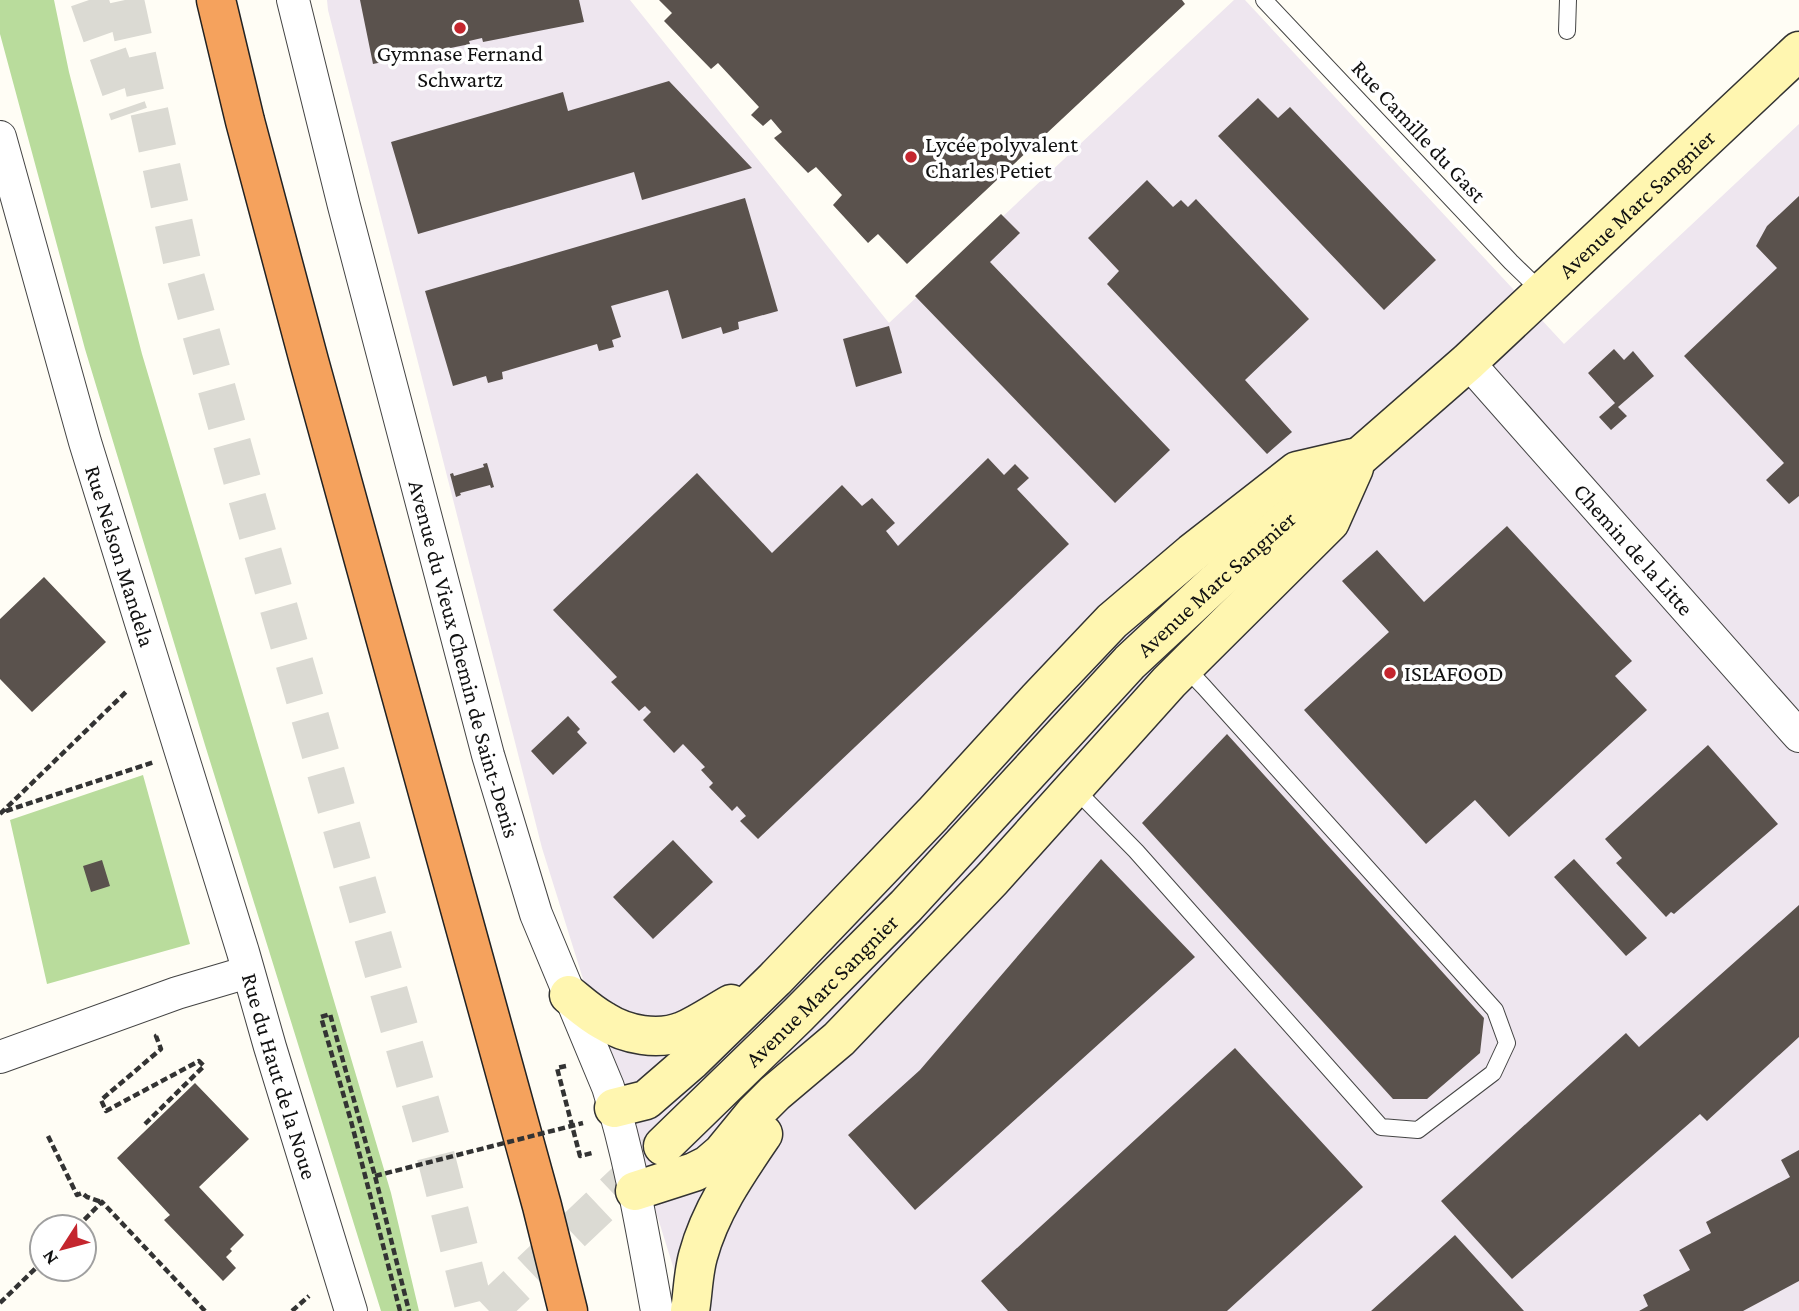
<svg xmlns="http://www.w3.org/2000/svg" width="1799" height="1311" viewBox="0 0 1799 1311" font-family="'Crimson Pro',serif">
<rect width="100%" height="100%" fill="#fffdf5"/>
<path fill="#eee6ef" d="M327 0H630L889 323 1234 0H1245L1564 344 1799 124V1311H683L677 1279 542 848 328 10Z"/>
<path fill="#b9dc9c" d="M0 0H54L69 72 142 354 391 1193 419 1311H381L205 745 85 349 0 34Z
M143 775 190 944 47 984 10 820Z"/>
<path fill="#5a524d" d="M360 0H579L584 22 483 42 482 38 469 41 470 44 373 64Z
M659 0H1182L1185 4 907 264 878 234 868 243 833 205 842 195 816 167 808 173 774 138 782 132 771 119 763 126 751 115 759 107 718 63 711 69 664 21 672 13Z
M669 81 752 168 642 200 634 172 418 234 391 142 563 92 568 111Z
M1258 98 1278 118 1290 107 1436 260 1384 310 1218 136Z
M1147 180 1173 207 1181 200 1188 207 1196 199 1309 319 1245 380 1292 432 1267 454 1107 284 1119 271 1088 238Z
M1799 196V496L1789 504 1766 480 1784 463 1684 356 1777 268 1756 246 1767 226Z
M745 198 778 311 738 322 739 329 723 334 721 327 682 339 668 290 611 306 621 337 612 340 614 347 599 351 597 344 502 372 503 379 488 383 486 376 453 386 425 291Z
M1001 214 1020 233 990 262 1170 450 1115 503 915 296Z
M889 326 902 373 856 387 843 339Z
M1614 349 1624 360 1633 351 1654 376 1618 407 1627 416 1611 430 1599 417 1615 403 1588 373Z
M988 458 1004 475 1015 464 1029 478 1017 489 1069 544 758 839 740 821 746 816 737 806 732 811 709 787 713 783 701 770 705 767 683 744 674 753 643 720 651 712 645 706 639 711 611 682 617 677 553 610 697 473 772 553 842 485 862 506 872 498 895 523 886 531 898 546Z
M487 463 494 487 491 488 490 485 460 493 461 495 456 497 450 474 453 473 454 476 484 467 483 464Z
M1507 526 1632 661 1615 676 1647 710 1509 837 1475 800 1426 844 1304 710 1389 632 1342 581 1377 550 1424 602Z
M44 577 106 642 32 712 0 679V619Z
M568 716 580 729 577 732 587 743 553 775 531 751Z
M1227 734 1484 1018 1480 1053 1427 1099H1393L1142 823Z
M1708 745 1778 824 1674 914 1671 912 1666 917 1616 863 1622 858 1605 839Z
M673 840 713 882 653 939 613 897Z
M1101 859 1195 957 915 1210 848 1135 920 1070Z
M1574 859 1647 938 1626 956 1554 877Z
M102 860 110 886 91 892 83 866Z
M1799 905V1037L1707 1121 1700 1114 1512 1279 1441 1201 1626 1033 1639 1047Z
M1235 1048 1363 1187 1227 1311H1008L981 1281Z
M195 1083 249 1139 199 1187 244 1235 230 1249 232 1251 226 1257 236 1268 223 1281 164 1220 170 1215 117 1158Z
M1799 1150V1281L1743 1311H1639L1648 1306 1643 1295 1690 1270 1679 1250 1711 1233 1706 1222 1790 1177 1781 1160Z
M1455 1235 1524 1311H1371Z"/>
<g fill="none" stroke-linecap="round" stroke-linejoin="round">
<path stroke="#dbdad3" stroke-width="38" stroke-dasharray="38 19" stroke-linecap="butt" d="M489 1311 663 1146"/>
<path stroke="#dbdad3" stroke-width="38" stroke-dasharray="38 19" stroke-linecap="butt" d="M89 0 129 114
M125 0 185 275 248 501 434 1149 475 1311"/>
<g stroke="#444" stroke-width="18">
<path id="lane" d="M1264 0 1511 262 1542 292
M1567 31 1568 0
M1073 787 1136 851 1381 1127 1418 1130 1493 1073 1507 1043 1495 1010 1204 687 1185 667"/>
</g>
<g stroke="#444" stroke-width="34">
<g id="street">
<path id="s1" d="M293 0 344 206 488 755 536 914 608 1087C631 1160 643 1235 657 1311"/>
<path id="s2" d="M0 137 85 442 243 952 270 1047 351 1311"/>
<path id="s3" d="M1468 362 1799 736"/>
<path d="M0 1057 177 993 248 972"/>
</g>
</g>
<g stroke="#333" stroke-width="41">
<g id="secondary">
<path d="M569 995C580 1004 591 1014 604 1021 626 1035 658 1041 683 1031 699 1024 715 1013 731 1004"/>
<path d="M614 1108 646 1100 691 1061 775 979 933 814 1038 699 1112 621 1192 553 1297 471 1353 458"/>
<path id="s4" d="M663 1146 798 1015 906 906 1130 662 1216 582 1468 362 1799 51"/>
<path d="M635 1191 694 1172 708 1165 722 1153 754 1114 775 1093 839 1039 992 879 1169 682 1330 522 1354 468"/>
<path d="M690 1311C693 1293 693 1274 698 1256 710 1211 737 1172 763 1134"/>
</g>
</g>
<g stroke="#222" stroke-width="41">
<path id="highway" d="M216 0 245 121 309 361 542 1206 568 1311"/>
</g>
<path stroke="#333" stroke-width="4.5" stroke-dasharray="7 3.5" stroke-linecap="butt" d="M6 811 154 762
M0 814 128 690
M566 1066 557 1068 580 1156 592 1153 591 1152
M145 1124 204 1066 199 1061 106 1111 101 1100 161 1049 156 1036 158 1035
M48 1136 77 1195 82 1193 87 1197 102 1202
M47 1226V1227
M77 1227 102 1202 205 1311
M0 1303 42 1262
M292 1311 309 1296
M400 1311 351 1121 321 1017 330 1014 375 1176 409 1311"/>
<use href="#lane" stroke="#fff" stroke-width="16"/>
<use href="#street" stroke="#fff" stroke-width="32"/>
<use href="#secondary" stroke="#fff6b0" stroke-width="38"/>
<use href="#highway" stroke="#f5a25d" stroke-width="38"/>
<path stroke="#333" stroke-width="4.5" stroke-dasharray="7 3.5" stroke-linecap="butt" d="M375 1176 583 1123"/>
</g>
<g fill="#c4262e" stroke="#fff" stroke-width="2.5">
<circle cx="460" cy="28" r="7"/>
<circle cx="911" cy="157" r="7"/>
<circle cx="1390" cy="673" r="7"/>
</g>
<g text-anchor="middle" stroke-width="7" stroke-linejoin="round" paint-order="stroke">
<g font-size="23" fill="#111" stroke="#fff" text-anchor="start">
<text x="460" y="61" text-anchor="middle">Gymnase Fernand<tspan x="460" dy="26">Schwartz</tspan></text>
<text x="925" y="152">Lycée polyvalent<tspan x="925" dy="26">Charles Petiet</tspan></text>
<text x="1404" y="681">ISLAFOOD</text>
</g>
<g font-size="23" fill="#111" stroke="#fff">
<text transform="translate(1419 131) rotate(47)" y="8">Rue Camille du Gast</text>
<text dy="8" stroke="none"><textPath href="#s4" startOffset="1356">Avenue Marc Sangnier</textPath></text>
<text dy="8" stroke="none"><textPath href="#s3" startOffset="250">Chemin de la Litte</textPath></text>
<text dy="8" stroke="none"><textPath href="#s2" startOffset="436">Rue Nelson Mandela</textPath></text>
<text dy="8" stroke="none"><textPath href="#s4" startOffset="789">Avenue Marc Sangnier</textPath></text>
<text dy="8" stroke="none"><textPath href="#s1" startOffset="681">Avenue du Vieux Chemin de Saint-Denis</textPath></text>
<text dy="8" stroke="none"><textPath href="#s4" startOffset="222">Avenue Marc Sangnier</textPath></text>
<text dy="8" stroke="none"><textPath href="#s2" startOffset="980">Rue du Haut de la Noue</textPath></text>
</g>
</g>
<g transform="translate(63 1248) rotate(234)"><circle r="33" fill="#ffffff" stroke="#a0a0a0" stroke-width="2"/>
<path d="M0-5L12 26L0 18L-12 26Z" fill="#c4262e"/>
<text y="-10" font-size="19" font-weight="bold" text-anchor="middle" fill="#111111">N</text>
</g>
</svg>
